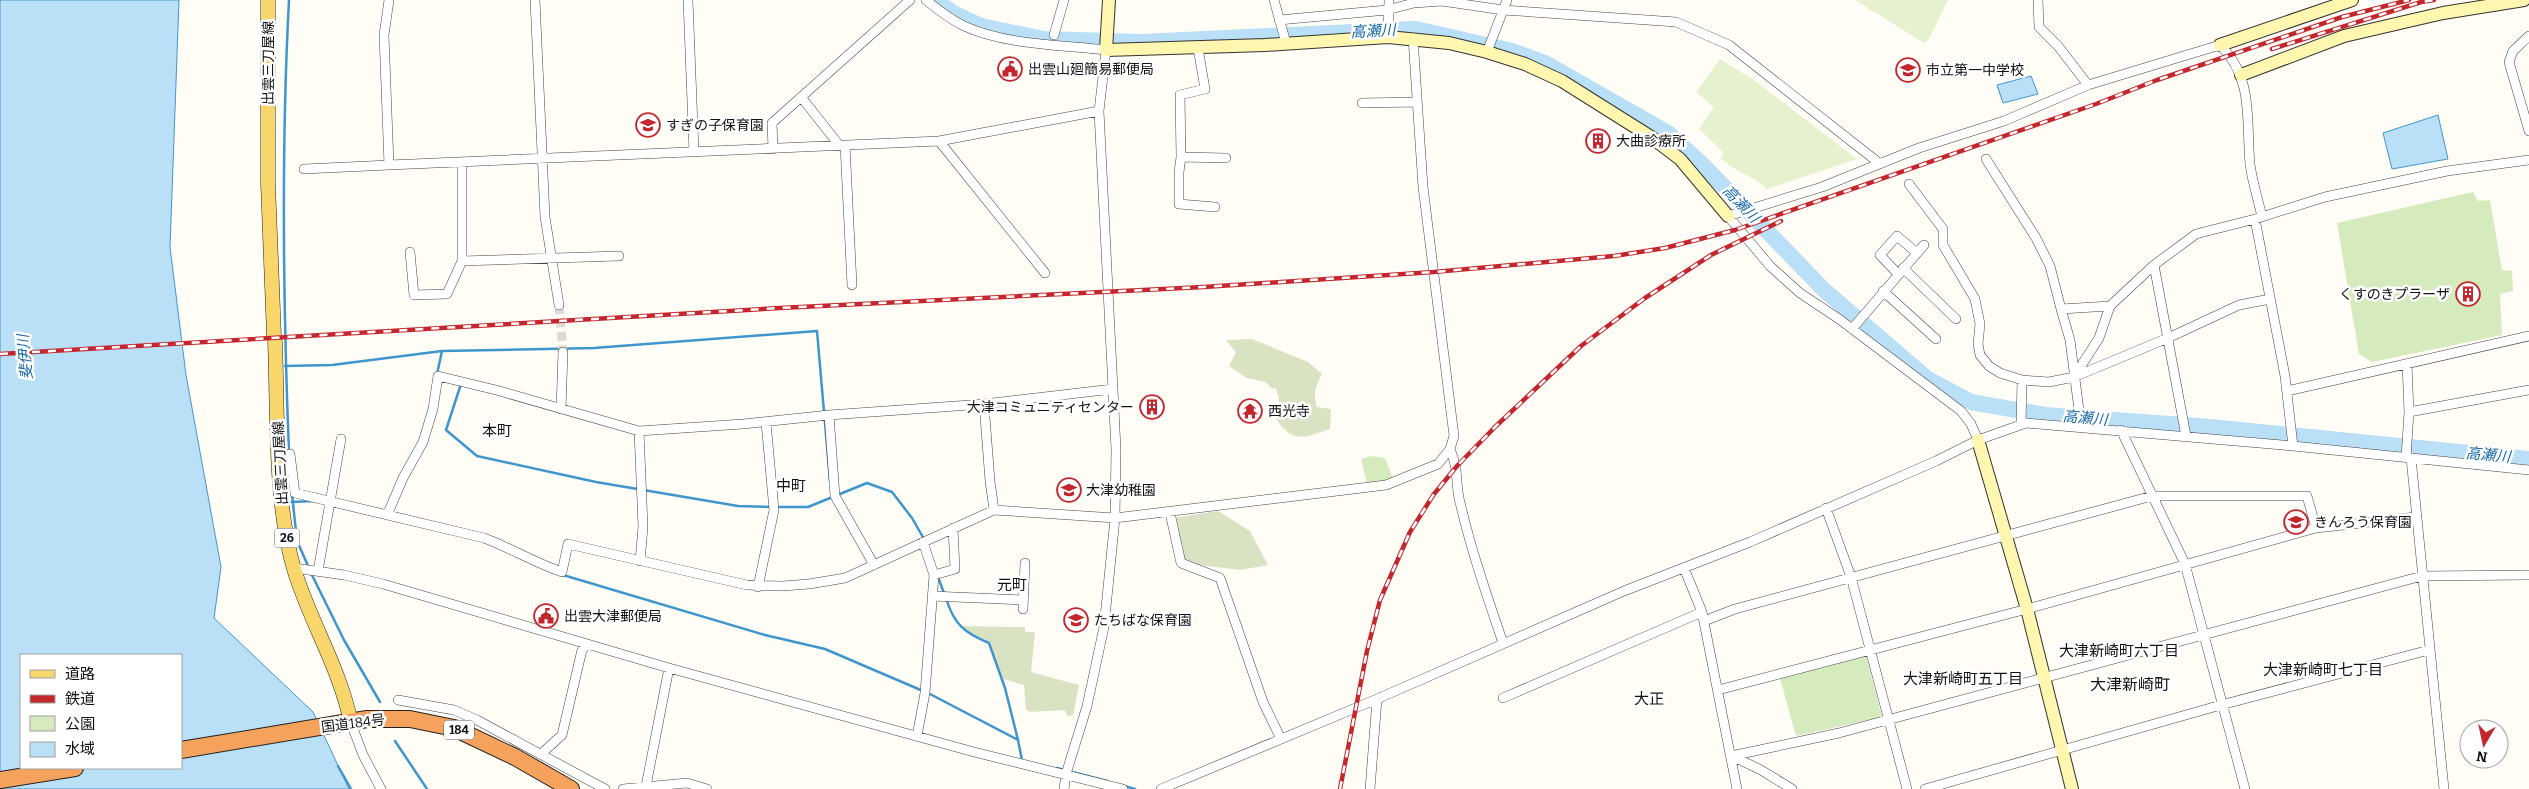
<svg xmlns="http://www.w3.org/2000/svg" width="2529" height="789" viewBox="0 0 2529 789" font-family="Bitter,'Noto Sans JP',serif">
<rect width="100%" height="100%" fill="#fffdf5"/>
<path fill="#d5ebbd" d="M2473 192 2478 201 2490 200 2502 270 2512 271 2513 291 2500 294 2502 335 2372 362 2359 354 2337 223Z
M1372 456 1385 458 1393 479 1367 484 1361 459Z
M1866 655 1882 717 1796 736 1780 678Z"/>
<path fill="#d9e3c4" d="M1252 339 1308 362 1322 374C1315 387 1313 394 1317 407L1331 409 1330 429C1305 437 1294 445 1276 419L1279 398 1276 389 1271 388 1266 382 1247 378 1229 366 1236 352 1226 340Z
M1218 511 1250 531 1268 565 1240 570 1183 563 1173 518Z
M960 626 1025 627V632H1035L1031 672 1079 685 1073 715 1067 716 1065 710 1030 712 1026 710 1024 685 1003 679 990 642 973 635Z"/>
<path fill="#e6f2cf" d="M1855 0H1948L1929 39 1924 43Z
M1720 59 1755 81 1857 159 1767 189C1752 175 1737 173 1720 158L1724 153 1699 129 1714 107 1696 92Z"/>
<path fill="#b9e0f7" stroke="#3f96cf" fill-rule="evenodd" d="M0 0H179L170 247 186 375 221 567 214 618 313 712 349 789H0ZM21 655H181V768H21Z
M2031 76 2038 94 2003 103 1997 85Z
M2438 115 2448 159 2392 169 2383 133Z"/>
<g fill="none" stroke-linecap="round" stroke-linejoin="round">
<path stroke="#3f96cf" stroke-width="2.5" d="M442 351 594 348 817 331 830 481
M285 366 332 365 442 351 437 374
M461 384 446 430 477 456 596 482 738 506 771 507
M289 453C283 302 281 151 289 0
M292 494 297 541 309 568
M291 502 315 501
M776 507H808L867 483 892 492 912 518 924 539
M311 573 344 640 380 702
M563 575 765 635 825 649 923 691
M938 577 944 593
M946 598C954 625 965 633 989 643L1005 688 1018 740
M928 693 1018 740 1022 760
M395 741 427 789
M338 766 351 789
M1057 768 1107 781
M1124 786 1135 789"/>
<path stroke="#b9e0f7" stroke-width="16" d="M936 0 953 13 981 26 1044 39 1142 42 1416 29 1512 51 1545 63 1668 133 1705 167 1824 290 1928 379 1971 402 2045 415 2211 427 2529 459"/>
<path stroke="#dbdad3" stroke-width="9" stroke-dasharray="9 4.5" stroke-linecap="butt" d="M559 305 563 352"/>
<g stroke="#444" stroke-width="10">
<path id="street" d="M389 0 384 35 389 165 939 141 1099 111
M535 0 545 217 559 305
M688 0 694 152
M926 0C938 10 950 19 964 26 1005 45 1062 45 1106 50L1099 111 1116 449 1115 518 1104 627 1087 706 1066 774 1064 789
M1274 0 1286 43
M2038 0 2039 27 2058 46 2088 85
M1279 20 1387 10 1414 3 1442 1 1503 10 1676 22 1729 45 1879 163
M1054 35 1064 0
M2529 36 2513 51 2509 62 2529 131
M1388 37 1389 0
M1198 48 1205 89 1180 95 1181 157 1226 158
M1487 52 1507 0
M802 98 839 145
M1362 103 1417 102
M939 141 1045 273
M845 145 852 285
M773 149 772 123 910 0
M1181 157 1179 172V204L1215 207
M1986 159 2036 238 2050 266 2061 309
M304 169 389 165
M1909 184 1943 229V245L1975 299 1980 324 1978 344 1980 355 1989 366 2000 373 2022 380
M2255 219 2285 376 2293 446
M410 252 414 295 447 294 462 261V162
M462 261 619 256
M2154 265 2186 436
M1903 268 1956 319
M1898 274 1880 255 1897 236 1917 253
M1883 291 1936 339
M1852 329 1924 245
M2074 377 2168 338 2239 305 2270 299
M2287 391 2529 336
M984 404 990 481 994 510
M561 409 563 352
M2409 412 2529 390
M829 415 835 496 874 565
M2021 424 2022 380 2049 382 2074 377 2099 338 2110 306 2154 265 2196 234 2255 219 2325 197 2447 171 2529 160
M2081 426 2070 340 2061 309 2110 306
M2121 430 2185 564 2245 789
M639 431 643 527 640 561
M1978 440 1971 424 1961 411 1839 319 1800 293 1770 266 1728 216 1822 187 1919 148 2004 121 2088 85 2220 45C2254 78 2246 120 2250 164 2252 181 2258 199 2262 217
M1450 449C1459 470 1455 478 1459 498 1470 547 1487 596 1503 643
M290 454 295 493 484 538C511 548 535 563 562 572L568 544 747 585 783 586 809 584 845 578 994 510 1115 518 1386 485 1438 464 1450 449 1454 436 1423 187 1413 38
M2406 458 2409 412 2407 364
M2411 458 2444 789
M1826 508 1851 577 1907 789
M388 513 403 478 423 442 433 409 438 376 496 390 639 431 743 424 829 415 984 404 1113 389
M1170 513 1181 563 1220 578 1263 702 1281 739
M2316 528 2416 517
M294 568 344 575 383 584 669 668 974 752 1123 789
M1684 568 1702 612 1737 789
M318 571 341 439
M934 575 955 569 953 528
M758 587 774 510 766 422
M932 596 1023 600
M1023 609 1025 563
M1704 621 1735 609 2152 496H2307L2316 528 2027 609 1718 690
M1503 698 1702 612
M398 700 454 710 477 720 605 789
M351 723 363 755 381 789
M917 736 925 693 934 575 923 542
M541 754 562 735 582 650 587 644
M1731 756 1839 733 2422 576 2529 575
M1732 756 1761 770 1792 789
M646 786 669 668
M623 789 687 783 707 789
M1161 789 1377 699 1624 591 1750 542 1936 461 1978 440 2026 423 2293 446 2529 470
M1370 789 1377 699
M1925 789 2221 705 2429 650"/>
</g>
<g stroke="#333" stroke-width="14">
<path id="secondary" d="M1109 0 1106 50 1265 45 1388 37 1449 43 1487 52 1525 64 1562 81 1651 137 1680 159 1728 216
M2220 45 2352 0
M2241 75 2344 36 2443 13 2524 0
M1978 440 2027 609 2072 789"/>
</g>
<g stroke="#222" stroke-width="15">
<path id="primary" d="M268 0V184L274 336
M275 342C278 415 274 500 294 569 310 622 340 668 351 723"/>
</g>
<g stroke="#222" stroke-width="18">
<path id="highway" d="M181 750 367 719H410L454 728 515 757 571 789
M0 780 75 768"/>
</g>
<use href="#street" stroke="#fff" stroke-width="9"/>
<use href="#secondary" stroke="#fff6b0" stroke-width="12"/>
<use href="#primary" stroke="#f9d66b" stroke-width="14"/>
<use href="#highway" stroke="#f5a25d" stroke-width="16"/>
<g stroke="#c4262e" stroke-width="4.5">
<path id="rail" d="M2272 49 2421 2 2434 0
M0 354 780 308 1204 287 1434 272 1614 256 1665 248 1735 230 2096 104 2157 80 2342 17 2409 0
M1340 789 1367 651 1380 600 1410 532 1434 494 1457 466 1495 427 1581 346 1645 298 1711 255 1781 221"/>
</g>
<use href="#rail" stroke="#fff" stroke-width="2.5" stroke-dasharray="8" stroke-linecap="butt"/>
</g>
<defs>
<g id="civic-ring" transform="scale(1.25)"><circle r="9.5" fill="#fff" stroke="#c4262e" stroke-width="1.5"/><path d="M-.6-6.5H3V-4.5H.6V-3L4-1V1h2V6H-6V1h2V-1L-.6-3ZM-1.2 2.5V6h2.4V2.5Z" fill="#c4262e"/></g>
<g id="school-ring" transform="scale(1.25)"><circle r="9.5" fill="#fff" stroke="#c4262e" stroke-width="1.5"/><path d="M0-5L7-2L0 1L-7-2ZM-4 1L0 2.5L4 1V4Q0 6-4 4Z" fill="#c4262e"/></g>
<g id="building-ring" transform="scale(1.25)"><circle r="9.5" fill="#fff" stroke="#c4262e" stroke-width="1.5"/><path d="M-4-6H4V6H1V3H-1V6H-4ZM-2.5-4.3h1.7v1.8h-1.7ZM.8-4.3h1.7v1.8H.8ZM-2.5-1h1.7V.8h-1.7ZM.8-1h1.7V.8H.8Z" fill="#c4262e"/></g>
<g id="temple-ring" transform="scale(1.25)"><circle r="9.5" fill="#fff" stroke="#c4262e" stroke-width="1.5"/><path d="M0-6L5-2H3V0L6.5 2.5H4V6H1.5V3h-3V6H-4V2.5H-6.5L-3 0V-2H-5Z" fill="#c4262e"/></g>
</defs>
<g fill-rule="evenodd">
<use href="#civic-ring" x="1010" y="69"/>
<use href="#school-ring" x="1908" y="70"/>
<use href="#school-ring" x="648" y="125"/>
<use href="#building-ring" x="1598" y="141"/>
<use href="#building-ring" x="2468" y="294"/>
<use href="#building-ring" x="1152" y="407"/>
<use href="#temple-ring" x="1250" y="411"/>
<use href="#school-ring" x="1069" y="490"/>
<use href="#school-ring" x="2296" y="522"/>
<use href="#civic-ring" x="546" y="616"/>
<use href="#school-ring" x="1076" y="620"/>
</g>
<g text-anchor="middle" stroke-width="5" stroke-linejoin="round" paint-order="stroke">
<g fill="#fff" stroke="#585858" stroke-width="1">
<rect x="274.5" y="528.5" width="25" height="19" rx="4"/>
<rect x="444" y="720.5" width="30" height="19" rx="4"/>
</g>
<g font-size="12" font-weight="bold" fill="#111">
<text x="287" y="542">26</text>
<text x="459" y="734">184</text>
</g>
<g font-size="14" fill="#111" stroke="#fff">
<text transform="translate(268 63) rotate(-90)" y="5">出雲三刀屋線</text>
<text transform="translate(280 463) rotate(-93)" y="5">出雲三刀屋線</text>
<text transform="translate(353 723) rotate(-7)" y="5">国道184号</text>
</g>
<g font-size="14" fill="#111" stroke="#fff" text-anchor="start">
<text x="1028" y="74">出雲山廻簡易郵便局</text>
<text x="1926" y="75">市立第一中学校</text>
<text x="666" y="130">すぎの子保育園</text>
<text x="1616" y="146">大曲診療所</text>
<text x="2450" y="299" text-anchor="end">くすのきプラーザ</text>
<text x="1134" y="412" text-anchor="end">大津コミュニティセンター</text>
<text x="1268" y="416">西光寺</text>
<text x="1086" y="495">大津幼稚園</text>
<text x="2314" y="527">きんろう保育園</text>
<text x="564" y="621">出雲大津郵便局</text>
<text x="1094" y="625">たちばな保育園</text>
</g>
<g font-size="15" font-style="italic" fill="#1768a6" stroke="#fff">
<text transform="translate(1373 31) rotate(-3)" y="5">高瀬川</text>
<text transform="translate(1741 204) rotate(46)" y="5">高瀬川</text>
<text transform="translate(25 357) rotate(-95)" y="5">斐伊川</text>
<text transform="translate(2085 418) rotate(5)" y="5">高瀬川</text>
<text transform="translate(2488 455) rotate(5)" y="5">高瀬川</text>
</g>
<g font-size="15" fill="#111" stroke="#fff">
<text x="497" y="436">本町</text>
<text x="791" y="491">中町</text>
<text x="1012" y="590">元町</text>
<text x="2119" y="656">大津新崎町六丁目</text>
<text x="2323" y="675">大津新崎町七丁目</text>
<text x="1963" y="684">大津新崎町五丁目</text>
<text x="1649" y="704">大正</text>
</g>
<g font-size="16" fill="#111" stroke="#fff">
<text x="2130" y="690">大津新崎町</text>
</g>
</g>
<rect x="20" y="654" width="162" height="115" fill="#ffffff" stroke="#a0a0a0"/>
<rect x="30" y="670" width="25" height="8" fill="#f9d66b" stroke="#a0a0a0"/>
<text x="65" y="679" font-size="15" fill="#111111">道路</text>
<rect x="30" y="695" width="25" height="8" fill="#c4262e" stroke="#a0a0a0"/>
<text x="65" y="704" font-size="15" fill="#111111">鉄道</text>
<rect x="30" y="716" width="25" height="15" fill="#d5ebbd" stroke="#a0a0a0"/>
<text x="65" y="729" font-size="15" fill="#111111">公園</text>
<rect x="30" y="742" width="25" height="15" fill="#b9e0f7" stroke="#a0a0a0"/>
<text x="65" y="754" font-size="15" fill="#111111">水域</text>
<g transform="translate(2484 744) rotate(189)"><circle r="24" fill="#ffffff" stroke="#a0a0a0"/>
<path d="M0-4L9 19L0 12L-9 19Z" fill="#c4262e"/>
<text y="-8" font-size="14" font-weight="bold" text-anchor="middle" fill="#111111">N</text>
</g>
</svg>
